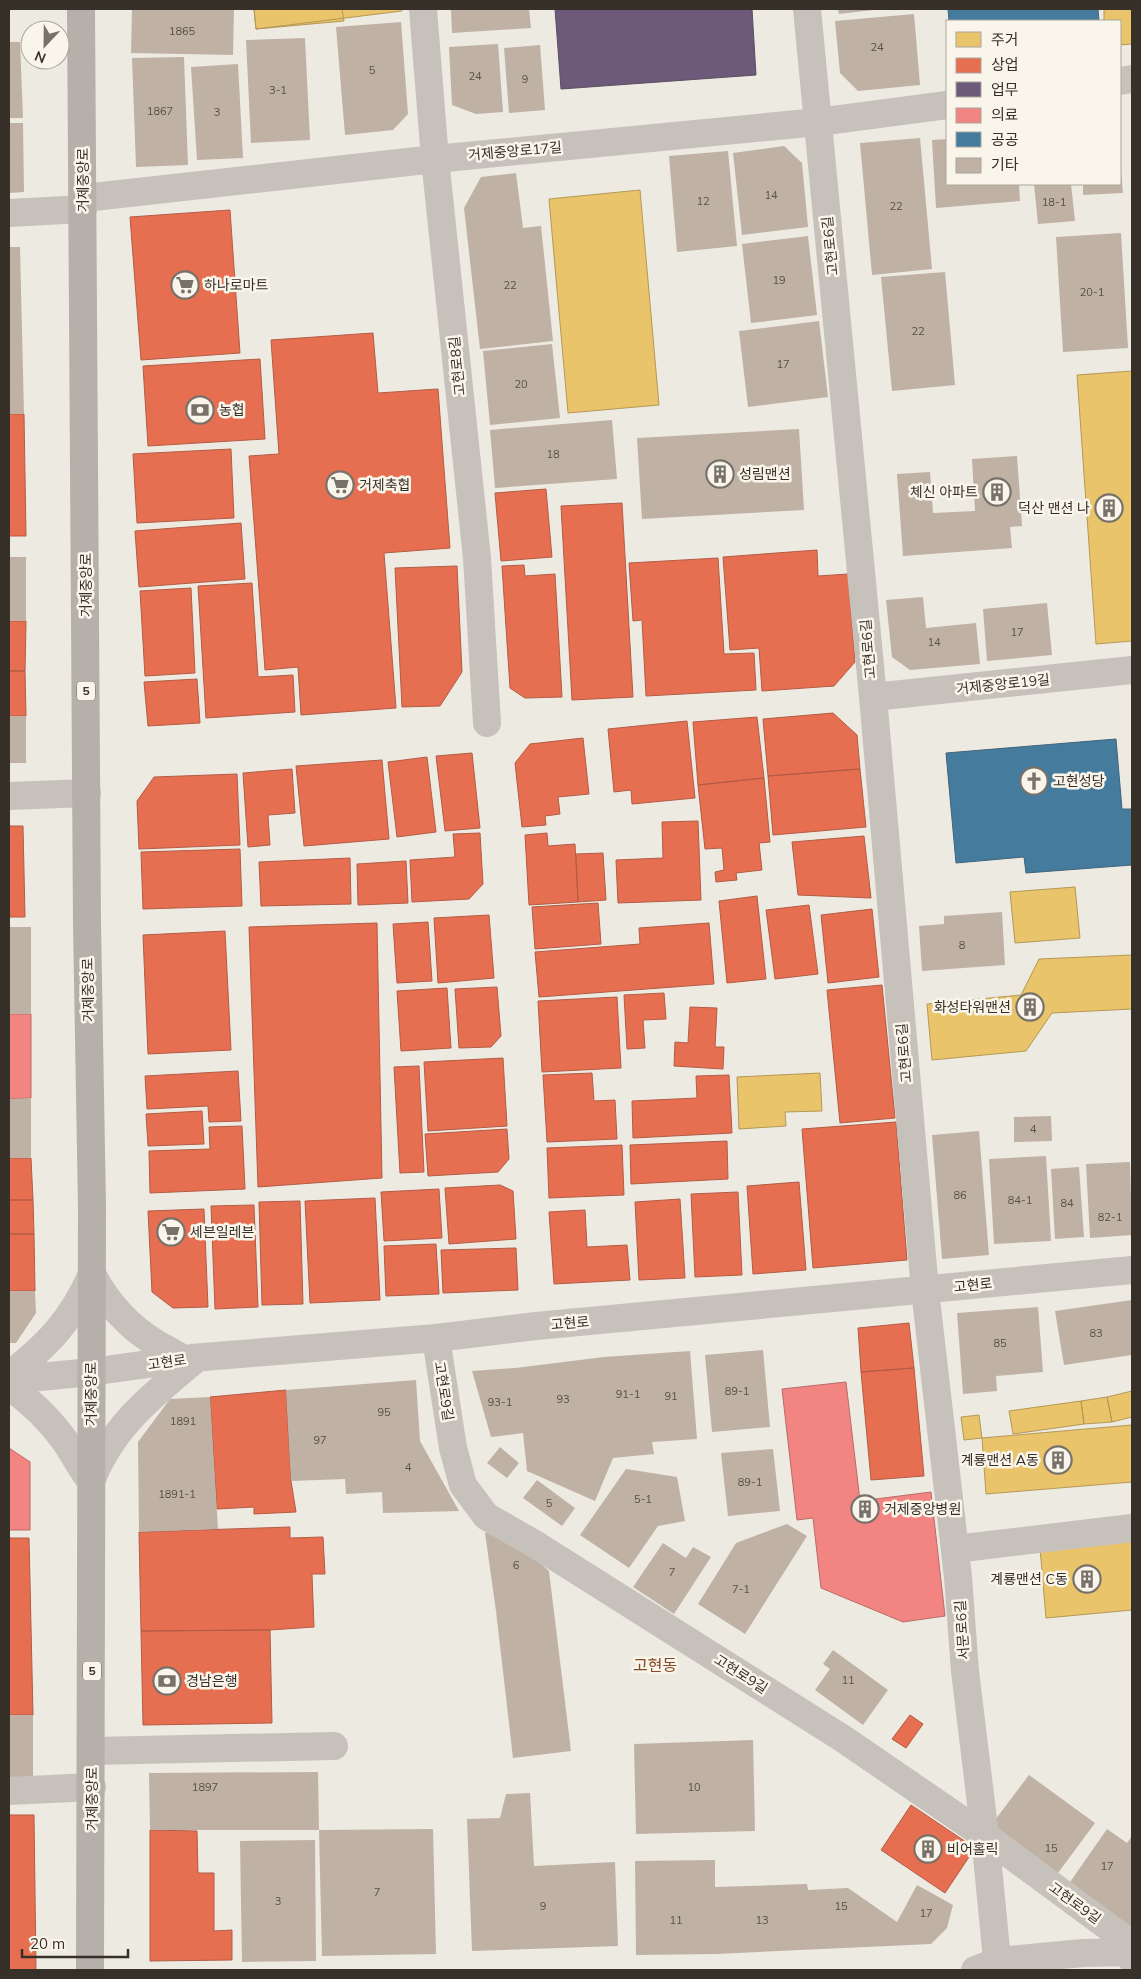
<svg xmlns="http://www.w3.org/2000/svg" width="1141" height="1979" viewBox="0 0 1141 1979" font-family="Mulish,'Noto Sans KR',sans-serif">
<rect width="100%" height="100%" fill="#edeae2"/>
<path fill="#e9c46a" stroke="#b49856" d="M254 9H342L344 21 256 29Z
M254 9H402V11L256 29Z
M1104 9H1132V44L1120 45V21H1104Z
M640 190 659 405 568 413 549 199Z
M1132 371V641L1096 644 1077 375Z
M1075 887 1080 938 1015 943 1010 892Z
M1132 955V1009L1052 1013 1026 1051 932 1060 927 1004 1021 995 1039 959Z
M820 1073 822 1111 785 1112 786 1126 739 1129 737 1077Z
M1132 1391V1417L1112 1422 1107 1397Z
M1107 1397 1112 1422 1084 1424 1081 1401Z
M1081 1401 1084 1424 1013 1434 1009 1411Z
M979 1415 982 1438 964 1440 961 1417Z
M1132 1425V1482L986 1494 982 1438Z
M1132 1539V1610L1046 1618 1040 1548Z"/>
<path fill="#e76f51" stroke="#b25c45" d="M230 210 240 353 141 360 130 217Z
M373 333 378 393 438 389 450 548 384 553 396 708 301 715 298 667 265 670 249 456 279 454 271 340Z
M260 359 265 439 148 446 143 366Z
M9 414H24L26 536H9Z
M231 449 234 518 137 523 133 454Z
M546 489 552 557 501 561 495 493Z
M622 503 633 697 572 700 561 506Z
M241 523 245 579 139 587 135 531Z
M817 550 818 576 848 574 855 662 834 686 762 691 759 648 730 650 723 557Z
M718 558 724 654 754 653 756 690 646 696 642 620 633 621 629 563Z
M524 565 525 576 555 574 562 697 525 698 510 688 502 566Z
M457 566 462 672 440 706 402 707 395 568Z
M252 583 258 677 293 675 295 712 206 718 198 586Z
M191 588 195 673 145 676 140 591Z
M9 621H26L25 671H9Z
M9 671H25L26 716H9Z
M197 679 200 723 148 726 144 682Z
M833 713 857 735 860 769 768 776 763 719Z
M757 717 764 778 698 785 693 722Z
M687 721 695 798 632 804 631 790 614 792 608 729Z
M583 738 589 794 558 797 560 814 545 816 546 825 522 827 515 763 530 744Z
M472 753 480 828 445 831 436 756Z
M427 757 436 832 397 837 388 762Z
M382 760 389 839 304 846 296 766Z
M292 769 295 813 268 815 270 845 248 847 243 773Z
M860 769 866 827 773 835 768 776Z
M237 774 240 845 139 849 137 801 154 777Z
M764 778 770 842 759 843 762 870 736 873 737 880 716 882 715 872 724 870 722 848 705 849 698 785Z
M698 821 701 900 618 903 616 860 663 858 662 822Z
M9 826H23L25 917H9Z
M480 833 483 884 469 899 412 902 410 860 455 857 453 834Z
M547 833 548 846 575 844 578 902 529 905 525 835Z
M864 836 871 898 798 895 792 842Z
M240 849 242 906 143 909 141 852Z
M603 853 606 900 578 902 576 854Z
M350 858 351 904 261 906 259 862Z
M406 861 408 903 358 905 357 864Z
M757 896 766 979 727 983 719 901Z
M598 903 601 944 535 949 532 907Z
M809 905 818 974 775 979 766 910Z
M872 909 879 977 828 983 821 915Z
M489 915 494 978 438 983 434 918Z
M428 922 432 981 397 983 393 924Z
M377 923 382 1178 258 1187 249 927Z
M709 923 714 984 539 997 535 952 640 944 639 928Z
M225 931 231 1050 148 1054 143 935Z
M882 985 895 1118 840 1123 827 990Z
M497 987 501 1036 491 1047 459 1048 455 989Z
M447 988 451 1048 401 1051 397 991Z
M664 993 666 1019 643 1020 645 1048 627 1049 624 995Z
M617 997 621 1068 542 1072 538 1001Z
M690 1007 717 1008 715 1047H724L723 1069 674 1066 675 1042 688 1043Z
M503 1058 507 1126 428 1131 424 1062Z
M419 1066 424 1172 400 1173 394 1067Z
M238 1071 241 1121 209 1122 208 1106 147 1109 145 1076Z
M592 1073 594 1101 615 1100 617 1139 547 1142 543 1075Z
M729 1075 732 1133 633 1138 632 1101 697 1098 696 1076Z
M202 1111 204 1144 148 1146 146 1114Z
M896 1122 907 1260 813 1268 802 1129Z
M242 1126 245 1189 150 1193 149 1151 210 1149 209 1127Z
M507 1129 509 1159 498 1172 428 1176 425 1134Z
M727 1141 728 1179 631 1184 630 1145Z
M622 1145 624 1195 549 1198 547 1148Z
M9 1158H31L33 1200H9Z
M799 1182 806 1270 753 1274 747 1186Z
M500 1185 513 1191 516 1239 449 1244 445 1188Z
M439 1189 442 1238 384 1241 381 1192Z
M738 1192 742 1275 695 1277 691 1194Z
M375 1198 380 1300 310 1303 305 1201Z
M680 1199 685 1278 639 1280 635 1202Z
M9 1200H33L34 1234H9Z
M300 1201 303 1304 262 1305 259 1202Z
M254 1205 258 1307 215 1309 211 1206Z
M204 1209 208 1307 173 1308 152 1292 148 1211Z
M585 1210 587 1247 627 1245 630 1280 554 1284 549 1212Z
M9 1234H34L35 1291H9Z
M436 1244 439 1294 386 1296 384 1246Z
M516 1248 518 1290 443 1293 441 1250Z
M909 1323 914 1368 861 1372 858 1328Z
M914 1368 924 1476 871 1480 861 1372Z
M286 1390 291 1481 296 1512 254 1514V1507L217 1509 210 1397Z
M290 1527V1538L323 1537 325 1574H312L314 1627 270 1630 141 1631 139 1532Z
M9 1538H29L33 1715H9Z
M270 1630 272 1723 143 1725 141 1631Z
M910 1715 923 1724 906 1748 892 1739Z
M911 1805 975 1848 945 1893 881 1850Z
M9 1815H34L36 1970H9Z
M150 1830 197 1831 198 1873H214V1931L232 1930V1960L150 1961Z"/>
<path fill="#6d597a" stroke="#5d4d62" d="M555 9H752L756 75 561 89Z"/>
<path fill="#f28482" stroke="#ba6b67" d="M9 1014H31V1098L9 1099Z
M846 1382 860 1501 931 1492 945 1616 903 1622 821 1588 813 1518 797 1520 782 1389Z
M9 1448 30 1462V1530H9Z"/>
<path fill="#457b9d" stroke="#41647a" d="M948 9H1098L1099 21H949Z
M1116 739 1122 809H1132V865L1026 873 1024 857 956 863 946 753Z"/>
<path fill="#c0b1a5" d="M132 9H234L233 55 131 53Z
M451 9H529L531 28 452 33Z
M838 9H874V10L839 14Z
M914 14 920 85 858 91 840 73 835 21Z
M401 22 408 114 393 130 345 135 336 27Z
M305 38 310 140 251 143 246 40Z
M9 42H20L23 118H9Z
M498 44 503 112 476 114 452 105 449 47Z
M540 45 545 110 509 113 504 48Z
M184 57 188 165 136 167 132 58Z
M238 64 243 158 197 160 191 67Z
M9 123H23L24 192 9 193Z
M920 138 932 269 872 275 860 143Z
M947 139V184H1019L1020 201 936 208 932 140Z
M784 146 802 163 808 227 742 235 733 153Z
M728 151 737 246 677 252 669 156Z
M1120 171H1121L1123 193 1083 195V184H1120Z
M516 173 523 228 541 226 553 341 480 349 464 208 481 177Z
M1034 184H1071L1075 221 1038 224Z
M1121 233 1128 348 1063 352 1056 237Z
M808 236 817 315 751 323 742 244Z
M9 247H20L24 414H9Z
M945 272 955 385 892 391 881 277Z
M819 321 828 397 748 407 739 331Z
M552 344 560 418 490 425 483 351Z
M612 420 617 479 495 488 490 430Z
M799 429 804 510 642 519 637 438Z
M1017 456 1022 526 1010 527 1012 548 903 556 897 474 930 472 933 513 975 511 972 459Z
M9 557H26V621H9Z
M923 597 926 628 976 623 980 664 910 670 892 657 886 600Z
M1047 603 1052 655 987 661 983 609Z
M9 716H26V763H9Z
M1002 912 1005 965 922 971 919 926 944 924V916Z
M9 927H31V1014H9Z
M31 1098V1158H9V1099Z
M1051 1116 1052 1141 1014 1142V1117Z
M979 1131 989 1255 942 1259 932 1135Z
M1046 1156 1051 1241 994 1244 989 1159Z
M1130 1162 1132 1235 1090 1238 1086 1164Z
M1079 1167 1084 1237 1055 1239 1051 1169Z
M9 1291H35L36 1313 16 1343H9Z
M1132 1300V1355L1064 1365 1055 1311Z
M1038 1307 1043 1372 996 1376 997 1391 963 1394 957 1313Z
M763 1350 770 1427 712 1432 705 1355Z
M690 1351 697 1439 652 1442 654 1454 613 1458 595 1501 527 1471 523 1433 491 1437 472 1371 515 1368 604 1357Z
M416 1380 420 1441 459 1511 383 1513 382 1492 346 1494 345 1479 291 1481 286 1390Z
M210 1397 218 1529 139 1532 138 1442 170 1399Z
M500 1447 519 1463 507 1478 487 1463Z
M773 1449 780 1511 728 1516 721 1453Z
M626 1469 677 1477 685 1521 658 1526 629 1568 580 1535Z
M537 1480 575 1508 562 1526 523 1498Z
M787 1524 807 1536 745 1634 698 1604 736 1543Z
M503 1531 549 1571 571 1751 513 1758 496 1611 485 1533Z
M663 1543 686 1558 693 1547 711 1557 674 1614 633 1587Z
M833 1650 888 1690 863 1725 815 1690 830 1669 823 1664Z
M9 1715H33V1779H9Z
M753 1740 755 1831 636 1834 634 1744Z
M318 1772 319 1830H150L149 1773Z
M1029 1775 1095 1823 1058 1873 992 1824Z
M530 1793 534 1866 615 1862 618 1946 472 1951 467 1819 500 1818 506 1794Z
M433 1829 436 1954 322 1956 319 1830Z
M1107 1829 1127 1843 1132 1836V1928L1068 1885Z
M315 1840 316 1961 242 1962 240 1841Z
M715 1860V1887L807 1884 808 1890 848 1888 897 1922 917 1885 953 1905 947 1928 931 1944 716 1954 636 1955 635 1861Z"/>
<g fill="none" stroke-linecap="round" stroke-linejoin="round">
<path stroke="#c6c2bb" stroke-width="28" d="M423 9 435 159 477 558 487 723
M807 9 873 697 925 1290 958 1577 965 1671 985 1836 998 1970
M1120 81 1132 79
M84 198 435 159 818 122 947 105
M9 213 83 209
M873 697 1132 670
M9 796 87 793
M436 1338 453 1448 463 1485 486 1516 538 1546 842 1738 985 1836 1122 1937 1132 1960
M955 1549 1132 1528
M92 1751 334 1746
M9 1791 92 1787
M975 1970 998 1961 1083 1953 1132 1952"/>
<path stroke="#c6c2bb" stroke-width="28" d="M92 1274C107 1303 129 1327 157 1344 166 1349 175 1353 184 1360
M9 1375C48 1345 72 1320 92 1274
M9 1380 91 1372 191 1358 436 1338 536 1326 1132 1270
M9 1386C30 1401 50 1420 65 1441 74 1454 81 1469 91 1481 113 1425 153 1395 197 1358"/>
<path stroke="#b5b0aa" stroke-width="28" d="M81 9 87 923 92 1208 90 1970"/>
</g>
<defs>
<g id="supermarket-ring" transform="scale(1.4375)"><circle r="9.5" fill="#f9f5ea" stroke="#77716a" stroke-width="1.5"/><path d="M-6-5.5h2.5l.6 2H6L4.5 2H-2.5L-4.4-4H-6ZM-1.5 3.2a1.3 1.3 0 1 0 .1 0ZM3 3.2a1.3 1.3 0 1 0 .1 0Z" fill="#77716a"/></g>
<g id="bank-ring" transform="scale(1.4375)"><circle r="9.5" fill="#f9f5ea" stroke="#77716a" stroke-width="1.5"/><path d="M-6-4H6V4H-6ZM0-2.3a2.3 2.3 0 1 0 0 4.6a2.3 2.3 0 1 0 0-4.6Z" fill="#77716a"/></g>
<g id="building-ring" transform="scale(1.4375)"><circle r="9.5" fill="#f9f5ea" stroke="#77716a" stroke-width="1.5"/><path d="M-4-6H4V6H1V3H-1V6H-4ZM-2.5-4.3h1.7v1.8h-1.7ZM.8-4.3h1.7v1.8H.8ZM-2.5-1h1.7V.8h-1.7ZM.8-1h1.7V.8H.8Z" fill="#77716a"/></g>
<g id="church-ring" transform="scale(1.4375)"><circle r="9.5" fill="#f9f5ea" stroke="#77716a" stroke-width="1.5"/><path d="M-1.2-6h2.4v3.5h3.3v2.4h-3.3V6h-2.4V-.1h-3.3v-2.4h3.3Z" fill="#77716a"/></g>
</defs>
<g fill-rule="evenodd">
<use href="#supermarket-ring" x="185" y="285"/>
<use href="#bank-ring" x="200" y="410"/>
<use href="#building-ring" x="720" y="474"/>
<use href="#supermarket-ring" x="340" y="485"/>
<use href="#building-ring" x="997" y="492"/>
<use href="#building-ring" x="1109" y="508"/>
<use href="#church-ring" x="1034" y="781"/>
<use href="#building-ring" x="1030" y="1007"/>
<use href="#supermarket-ring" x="171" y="1232"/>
<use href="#building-ring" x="1058" y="1460"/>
<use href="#building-ring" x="865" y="1509"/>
<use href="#building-ring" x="1087" y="1579"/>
<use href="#bank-ring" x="167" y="1681"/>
<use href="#building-ring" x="928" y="1849"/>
</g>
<g text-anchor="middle" stroke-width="5" stroke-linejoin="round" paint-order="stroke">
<g font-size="11" fill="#595048">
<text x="182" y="35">1865</text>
<text x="877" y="51">24</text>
<text x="372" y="74">5</text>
<text x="475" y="80">24</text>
<text x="525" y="83">9</text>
<text x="278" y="94">3-1</text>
<text x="160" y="115">1867</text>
<text x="217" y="116">3</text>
<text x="771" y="199">14</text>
<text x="703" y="205">12</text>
<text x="1054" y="206">18-1</text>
<text x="896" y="210">22</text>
<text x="779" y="284">19</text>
<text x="510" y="289">22</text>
<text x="1092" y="296">20-1</text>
<text x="918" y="335">22</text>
<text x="783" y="368">17</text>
<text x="521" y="388">20</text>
<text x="553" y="458">18</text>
<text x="1017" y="636">17</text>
<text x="934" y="646">14</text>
<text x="962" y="949">8</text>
<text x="1033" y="1133">4</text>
<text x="960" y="1199">86</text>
<text x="1020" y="1204">84-1</text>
<text x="1067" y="1207">84</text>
<text x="1110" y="1221">82-1</text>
<text x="1096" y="1337">83</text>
<text x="1000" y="1347">85</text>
<text x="737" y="1395">89-1</text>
<text x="628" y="1398">91-1</text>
<text x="671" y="1400">91</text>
<text x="563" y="1403">93</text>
<text x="500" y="1406">93-1</text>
<text x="384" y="1416">95</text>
<text x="183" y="1425">1891</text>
<text x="320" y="1444">97</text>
<text x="408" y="1471">4</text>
<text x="750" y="1486">89-1</text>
<text x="177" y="1498">1891-1</text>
<text x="643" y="1503">5-1</text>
<text x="549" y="1507">5</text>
<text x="516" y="1569">6</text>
<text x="672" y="1576">7</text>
<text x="741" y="1593">7-1</text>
<text x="848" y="1684">11</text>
<text x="205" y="1791">1897</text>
<text x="694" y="1791">10</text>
<text x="1051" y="1852">15</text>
<text x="1107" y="1870">17</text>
<text x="377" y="1896">7</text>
<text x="278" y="1905">3</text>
<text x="543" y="1910">9</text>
<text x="841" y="1910">15</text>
<text x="926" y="1917">17</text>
<text x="676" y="1924">11</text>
<text x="762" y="1924">13</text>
</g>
<g fill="#f9f5ea" stroke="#716b63" stroke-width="1">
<rect x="77" y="681.5" width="18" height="19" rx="4"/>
<rect x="83" y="1661.5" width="18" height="19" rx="4"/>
</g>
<g font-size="12" font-weight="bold" fill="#373029">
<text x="86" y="695">5</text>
<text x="92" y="1675">5</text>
</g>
<g font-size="14" fill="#373029" stroke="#f9f5ea">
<text transform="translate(515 151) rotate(-5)" y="5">거제중앙로17길</text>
<text transform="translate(83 180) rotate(-90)" y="5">거제중앙로</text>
<text transform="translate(830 246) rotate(-96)" y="5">고현로6길</text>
<text transform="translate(457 366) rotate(-96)" y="5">고현로8길</text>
<text transform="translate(86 585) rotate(-90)" y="5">거제중앙로</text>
<text transform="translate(868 649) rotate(-95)" y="5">고현로6길</text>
<text transform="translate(1003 684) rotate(-6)" y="5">거제중앙로19길</text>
<text transform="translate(88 990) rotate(-91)" y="5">거제중앙로</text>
<text transform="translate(904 1053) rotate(-95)" y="5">고현로6길</text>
<text transform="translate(973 1285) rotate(-6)" y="5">고현로</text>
<text transform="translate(570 1323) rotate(-5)" y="5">고현로</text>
<text transform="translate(167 1362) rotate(-8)" y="5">고현로</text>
<text transform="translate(444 1391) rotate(81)" y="5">고현로9길</text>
<text transform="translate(91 1394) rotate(-90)" y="5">거제중앙로</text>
<text transform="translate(962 1630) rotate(-94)" y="5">서문로6길</text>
<text transform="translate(741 1674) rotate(32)" y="5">고현로9길</text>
<text transform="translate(92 1799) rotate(-90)" y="5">거제중앙로</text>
<text transform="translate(1075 1903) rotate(36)" y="5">고현로9길</text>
</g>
<g font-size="14" fill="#373029" stroke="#f9f5ea" text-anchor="start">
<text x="204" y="290">하나로마트</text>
<text x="219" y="415">농협</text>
<text x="739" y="479">성림맨션</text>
<text x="359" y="490">거제축협</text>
<text x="978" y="497" text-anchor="end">체신 아파트</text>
<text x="1090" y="513" text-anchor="end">덕산 맨션 나</text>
<text x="1053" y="786">고현성당</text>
<text x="1011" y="1012" text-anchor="end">화성타워맨션</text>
<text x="190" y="1237">세븐일레븐</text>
<text x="1039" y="1465" text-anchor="end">계룡맨션 A동</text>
<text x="884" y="1514">거제중앙병원</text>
<text x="1068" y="1584" text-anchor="end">계룡맨션 C동</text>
<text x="186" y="1686">경남은행</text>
<text x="947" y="1854">비어홀릭</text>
</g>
<g font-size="16" fill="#824a26" stroke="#f9f5ea">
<text x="655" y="1671">고현동</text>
</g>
</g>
<rect width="1141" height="1979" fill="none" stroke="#373029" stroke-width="20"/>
<rect x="946" y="20" width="175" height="165" fill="#f9f5ea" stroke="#aba69d"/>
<rect x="956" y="32" width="25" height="15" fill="#e9c46a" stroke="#aba69d"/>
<text x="991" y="45" font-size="15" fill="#373029">주거</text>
<rect x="956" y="58" width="25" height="15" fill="#e76f51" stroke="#aba69d"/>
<text x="991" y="70" font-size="15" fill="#373029">상업</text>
<rect x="956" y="82" width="25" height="15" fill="#6d597a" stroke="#aba69d"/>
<text x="991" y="95" font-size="15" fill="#373029">업무</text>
<rect x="956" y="108" width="25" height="15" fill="#f28482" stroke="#aba69d"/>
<text x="991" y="120" font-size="15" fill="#373029">의료</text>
<rect x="956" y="132" width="25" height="15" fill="#457b9d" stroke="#aba69d"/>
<text x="991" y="145" font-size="15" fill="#373029">공공</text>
<rect x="956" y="158" width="25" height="15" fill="#c0b1a5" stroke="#aba69d"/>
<text x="991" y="170" font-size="15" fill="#373029">기타</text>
<g transform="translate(45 45) rotate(202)"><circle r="24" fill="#f9f5ea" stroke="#aba69d"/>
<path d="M0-4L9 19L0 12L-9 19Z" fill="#77716a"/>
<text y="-8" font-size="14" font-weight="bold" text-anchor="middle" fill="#373029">N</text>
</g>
<path d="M22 1949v8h106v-8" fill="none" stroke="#373029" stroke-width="2.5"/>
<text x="30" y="1949" font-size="15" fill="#373029" stroke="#f9f5ea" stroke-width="4" paint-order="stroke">20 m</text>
</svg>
